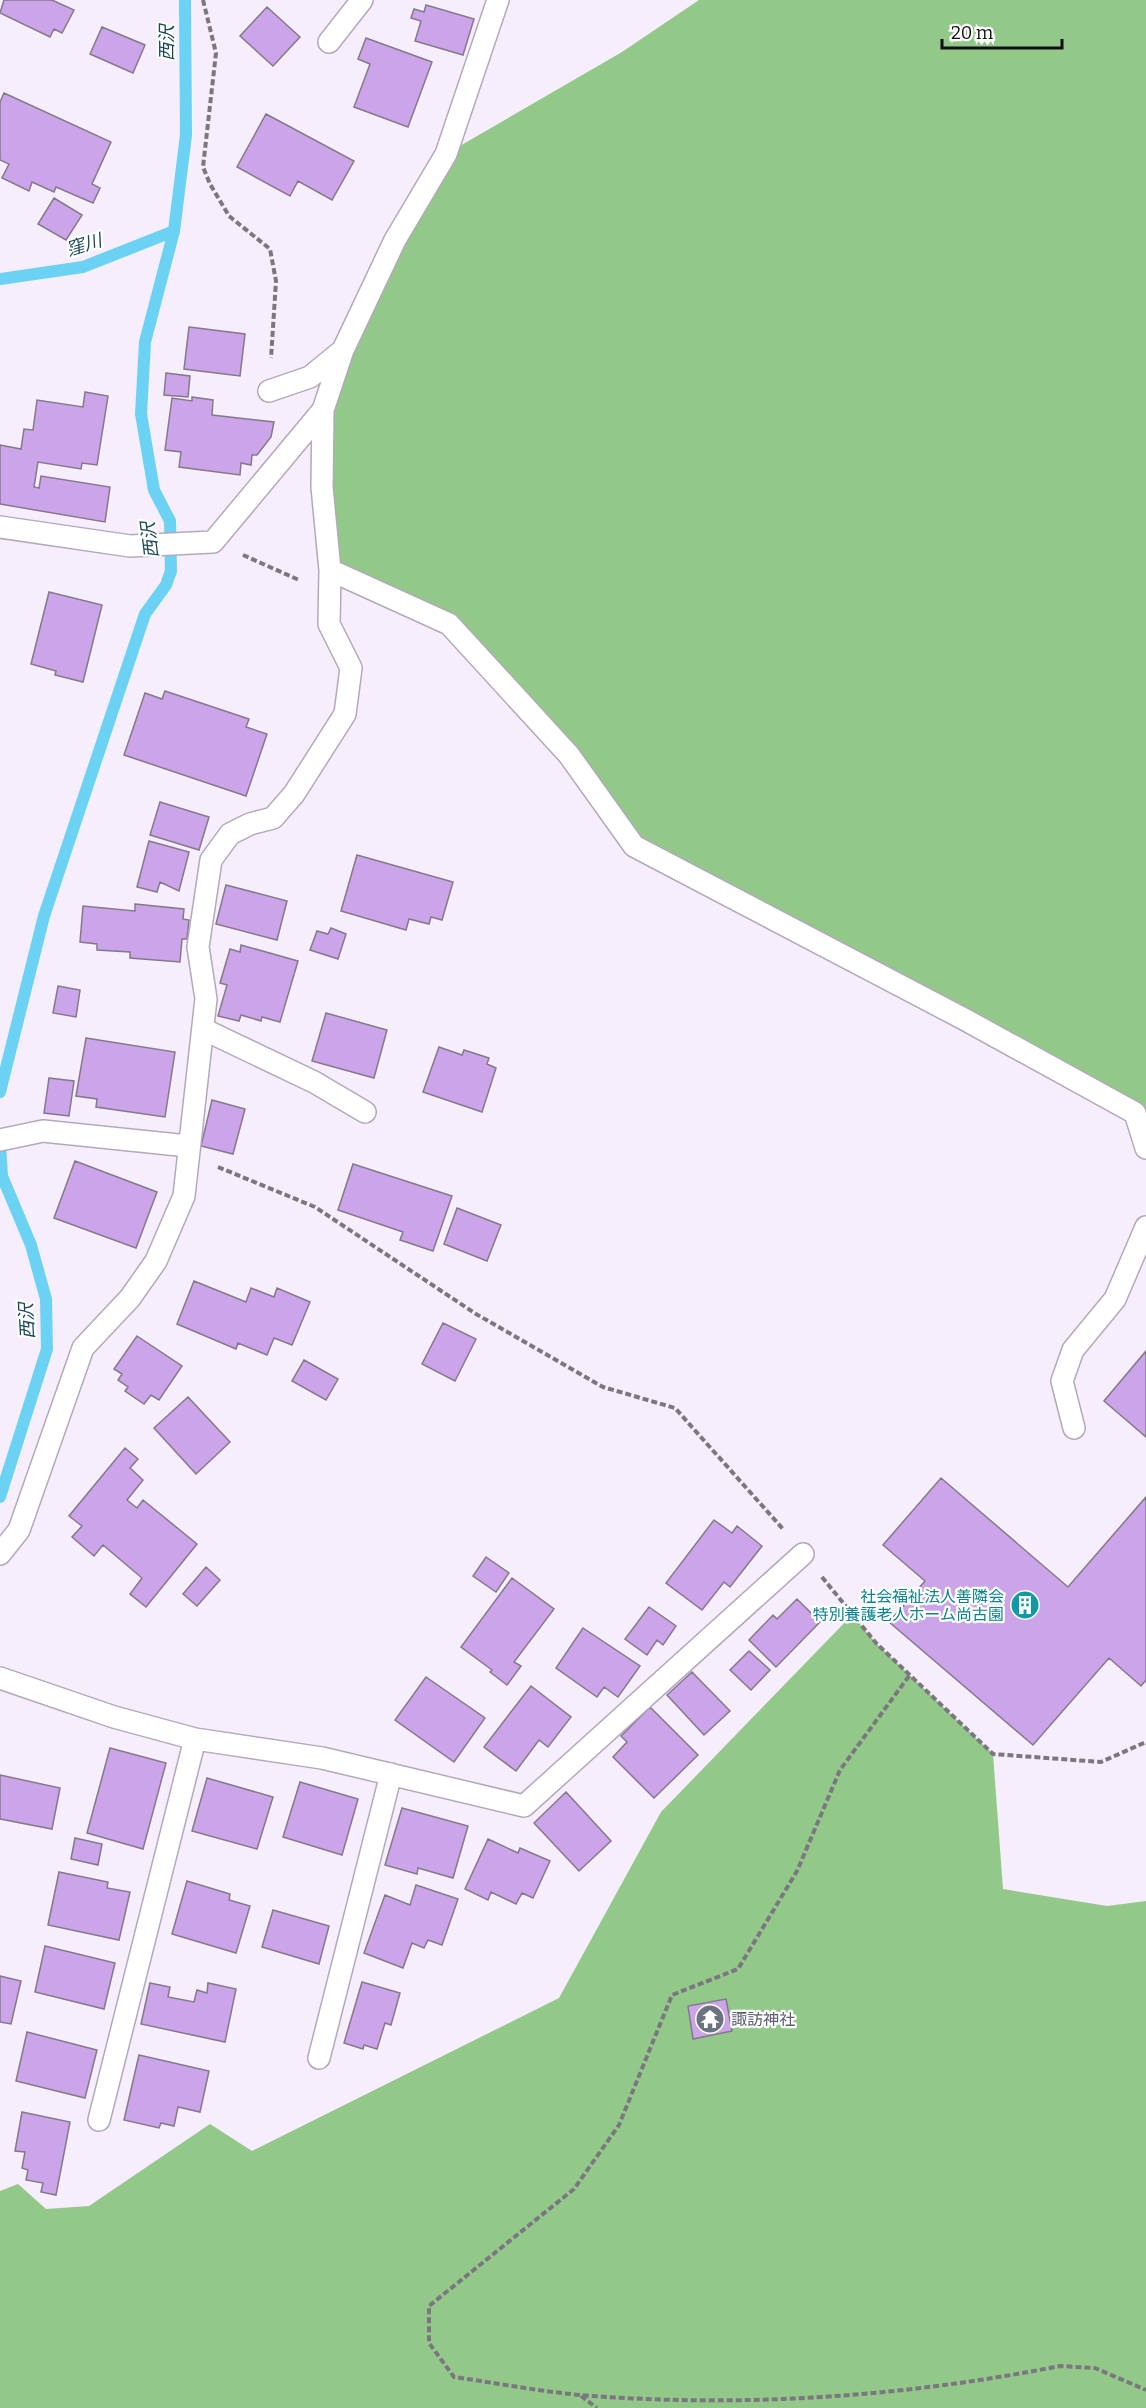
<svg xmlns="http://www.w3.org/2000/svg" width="1146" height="2408" viewBox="0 0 1146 2408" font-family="Bitter,'Noto Sans JP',serif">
<rect width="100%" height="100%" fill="#f6edfd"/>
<path fill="#92c989" d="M699 0H1146V1148L1135 1113 634 846 449 624 330 570 323 410 446 154 622 52Z
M852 1615 876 1643 993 1754 1003 1889 1107 1906 1146 1901V2408H0V2191L18 2184 46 2209 89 2206 210 2124 252 2151 559 1998 661 1812Z"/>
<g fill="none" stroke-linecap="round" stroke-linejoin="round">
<path stroke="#6cd2f3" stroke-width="12" d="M0 279 83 267 174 231
M0 1092 44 916 145 614 166 585 171 571 170 521 154 490 141 414 145 342 174 231 186 135 185 0
M0 1144 2 1176 31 1245 46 1299 47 1349 0 1497"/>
</g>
<path fill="#cca4e9" stroke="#83798b" stroke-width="1.5" d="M4 0H52L74 10 62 33 54 29 50 37 0 13Z
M426 5 474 19 463 55 415 41 421 21 411 18 414 9 424 12Z
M267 7 300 37 273 66 240 36Z
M102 27 145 45 133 73 90 54Z
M366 38 432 62 408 127 354 107 370 64 358 59Z
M4 93 111 142 92 184 100 188 93 203 56 187 54 192 32 182 29 191 2 178 9 164 0 160V102Z
M266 114 354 161 332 200 298 181 290 196 237 167Z
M54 198 82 215 66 240 38 224Z
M189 327 245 334 240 376 184 369Z
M166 373 190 376 188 397 164 395Z
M85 392 108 396 97 465 82 463 81 469 38 462 34 487 39 488 41 476 110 487 105 522 0 504V445L21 449 24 429 33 430 37 400 83 407Z
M192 397 213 400 212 415 274 422 271 437 257 455H252L251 465 241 463 240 475 179 467 181 452 165 450 172 398 192 401Z
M49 592 102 605 83 682 55 675 56 671 31 664Z
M165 691 249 719 246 727 267 734 246 796 124 755 145 693 162 699Z
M160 802 209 817 199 850 150 835Z
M149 841 189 852 179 891 160 882 157 892 137 887Z
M357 855 453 882 442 920 431 917 429 924 409 919 406 930 341 911Z
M226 885 287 901 277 940 216 924Z
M135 904 184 909 183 919 189 920 187 939H182L180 962 130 958V952L97 950V944L80 942 83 906 135 911Z
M331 928 346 934 338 959 310 950 317 931 328 934Z
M241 945 298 961 280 1022 262 1017 261 1021 241 1015 239 1021 218 1016 227 985 220 983 230 949 240 952Z
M58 986 80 990 76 1017 53 1013Z
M326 1013 387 1030 374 1078 312 1061Z
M86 1038 175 1052 165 1117 96 1107 97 1099 76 1096Z
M439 1047 462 1055 464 1050 489 1058 487 1064 496 1068 482 1112 423 1092Z
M49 1078 74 1081 69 1116 44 1113Z
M212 1100 245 1109 233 1154 201 1146Z
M75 1161 157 1192 136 1248 54 1218Z
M353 1164 452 1196 433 1251 400 1240 403 1232 338 1210Z
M457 1208 501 1225 487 1261 444 1244Z
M194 1281 246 1302 251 1288 274 1297 277 1288 310 1302 292 1345 274 1338 267 1355 238 1343 236 1349 177 1324Z
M443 1323 476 1339 455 1381 422 1364Z
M137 1336 182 1366 159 1400 151 1395 144 1404 125 1391 128 1387 118 1380 122 1374 114 1369Z
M1146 1351V1437L1104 1401Z
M304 1360 338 1379 326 1400 292 1381Z
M188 1397 230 1442 196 1474 154 1428Z
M125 1448 138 1459 130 1468 143 1480 127 1500 137 1508 143 1500 197 1544 146 1607 130 1594 142 1578 103 1545 94 1556 72 1537 82 1526 69 1516Z
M941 1478 1068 1587 1146 1497V1680L1141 1686 1109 1658 1033 1745 889 1622 925 1581 883 1545Z
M714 1520 732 1533 737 1526 762 1546 730 1587 724 1582 702 1610 666 1583Z
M486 1557 509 1573 496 1592 473 1576Z
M206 1567 220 1580 197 1606 183 1594Z
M512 1578 554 1609 514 1662 521 1666 507 1685 490 1672 492 1670 461 1647Z
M797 1599 820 1622 776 1667 749 1640 773 1615 777 1619Z
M649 1607 676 1626 663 1645 657 1640 647 1655 625 1639Z
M583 1628 640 1666 618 1697 604 1687 597 1697 556 1668Z
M749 1651 770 1670 751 1690 730 1670Z
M692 1672 730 1711 704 1735 667 1695Z
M426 1677 485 1718 454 1762 395 1720Z
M531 1686 571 1717 548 1747 539 1740 516 1771 484 1747Z
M650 1707 698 1755 654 1798 613 1757 627 1742 621 1736Z
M110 1748 166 1763 143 1849 87 1833Z
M0 1775 60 1788 52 1829 0 1819Z
M207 1778 273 1797 257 1849 192 1831Z
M300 1782 358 1799 342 1855 283 1837Z
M566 1792 611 1841 579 1871 534 1823Z
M402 1808 468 1826 453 1878 418 1868 417 1874 385 1865Z
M75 1838 102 1844 98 1865 71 1859Z
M488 1839 518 1853 520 1848 550 1861 533 1898 522 1893 516 1904 491 1892 488 1900 465 1889Z
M59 1872 108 1882 107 1888 130 1892 119 1940 48 1925Z
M187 1881 230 1894 229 1900 250 1906 236 1953 172 1934Z
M416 1885 458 1899 442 1945 428 1940 424 1948 412 1943 403 1968 364 1953 385 1895 410 1905Z
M273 1910 329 1926 319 1964 262 1947Z
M45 1946 115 1963 104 2009 35 1992Z
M0 1976 21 1981 11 2024 0 2022Z
M362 1982 400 1993 391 2025 385 2023 377 2049 364 2045 363 2049 344 2043Z
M150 1983 170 1987 168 1997 194 2002 197 1990 207 1993 208 1983 236 1989 225 2042 141 2024Z
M726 1999 732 2031 693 2039 688 2006Z
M27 2032 97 2050 85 2098 16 2081Z
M139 2055 209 2071 200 2112 178 2107 174 2126 161 2123 159 2128 124 2120Z
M22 2112 70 2122 56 2195 41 2192 43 2183 26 2180 28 2170 22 2168 25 2152 15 2151Z"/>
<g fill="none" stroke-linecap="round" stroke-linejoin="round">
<g stroke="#b3a9bc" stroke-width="24">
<path id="lane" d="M329 42 362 0
M269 391 310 377 343 350
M0 527 130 546 213 542 323 410
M330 570 449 624 569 755 634 846 964 1019 1135 1113 1146 1148
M203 1029 314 1082 365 1112
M0 1140 43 1131 188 1146
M1074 1428 1062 1381 1073 1350 1115 1299 1146 1227
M0 1554 19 1530 83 1348 130 1298 156 1261 184 1196 206 999 198 947 211 860 230 834 250 824 273 818 294 794 345 714 351 668 329 624 330 570 322 487 323 410 343 350 395 240 446 154 498 0
M0 1678 114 1717 195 1739 322 1758 524 1806 803 1554
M319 2058 391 1774
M99 2120 195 1739"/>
</g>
<path stroke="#7c7681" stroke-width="4" stroke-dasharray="6 3" stroke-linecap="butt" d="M203 0 216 53 203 167 210 184 229 216 270 249 276 281 271 358
M243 555 299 580
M218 1167 315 1207 476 1314 603 1387 675 1408 783 1529
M822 1577 876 1643 993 1754 1101 1762 1146 1742
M909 1676 840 1770 797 1871 738 1969 672 1995 619 2125 574 2189 429 2306V2343L454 2377C496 2383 538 2391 580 2395 740 2408 903 2397 1060 2366L1095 2368 1146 2390
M581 2396 597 2408"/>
<use href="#lane" stroke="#fff" stroke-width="21"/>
</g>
<defs>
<g id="building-disc" transform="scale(1.5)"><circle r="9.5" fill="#0f9aa8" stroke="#fff"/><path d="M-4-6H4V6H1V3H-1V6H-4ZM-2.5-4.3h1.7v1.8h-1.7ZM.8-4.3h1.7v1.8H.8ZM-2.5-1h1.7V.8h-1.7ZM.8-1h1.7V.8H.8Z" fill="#fff"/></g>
<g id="temple-disc" transform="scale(1.5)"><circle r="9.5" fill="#6b7280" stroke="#fff"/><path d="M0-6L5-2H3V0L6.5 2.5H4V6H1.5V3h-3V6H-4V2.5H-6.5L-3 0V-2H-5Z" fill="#fff"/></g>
</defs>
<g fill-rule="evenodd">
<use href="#building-disc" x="1025" y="1605"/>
<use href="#temple-disc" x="710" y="2019"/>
</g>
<g text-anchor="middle" stroke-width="4.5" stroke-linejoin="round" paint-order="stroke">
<g font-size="16" fill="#0d838f" stroke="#fff" text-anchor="end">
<text x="1004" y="1602">社会福祉法人善隣会<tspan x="1004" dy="18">特別養護老人ホーム尚古園</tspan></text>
</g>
<g font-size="16" fill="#5b616d" stroke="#fff" text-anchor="start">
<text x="731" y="2025">諏訪神社</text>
</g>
<g font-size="18" font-style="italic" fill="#1c4957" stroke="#fff">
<text transform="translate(167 43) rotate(-90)" y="6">西沢</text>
<text transform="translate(84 245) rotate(-17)" y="6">窪川</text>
<text transform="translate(150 540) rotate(-97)" y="6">西沢</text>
<text transform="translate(27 1321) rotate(-93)" y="6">西沢</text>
</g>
</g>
<path d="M942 39v9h120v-9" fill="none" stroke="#120e15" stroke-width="3"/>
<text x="951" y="39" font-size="18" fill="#120e15" stroke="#ffffff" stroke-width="4.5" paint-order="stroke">20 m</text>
</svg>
